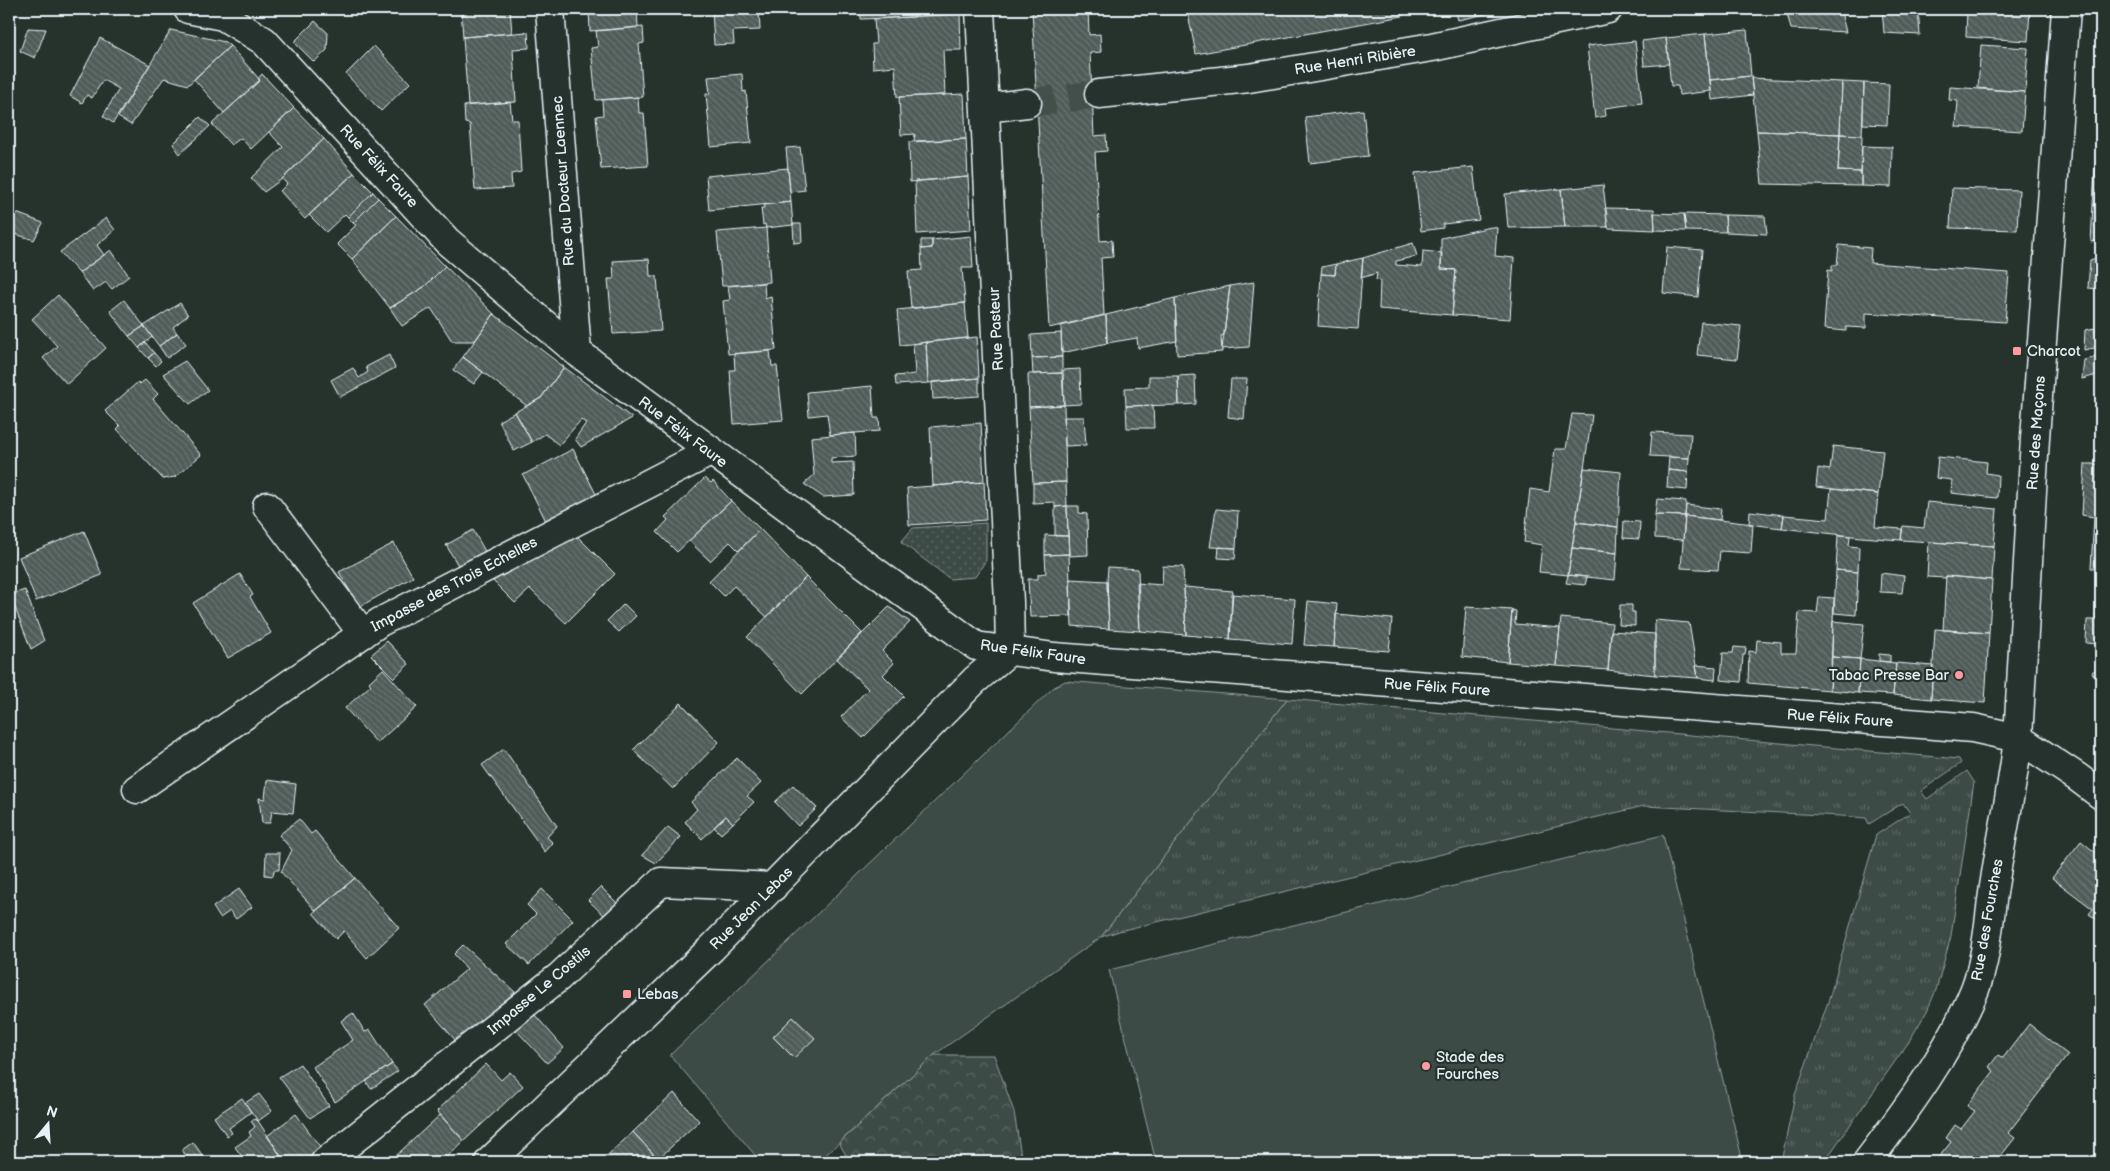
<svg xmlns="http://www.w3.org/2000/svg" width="2110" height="1171" viewBox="0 0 2110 1171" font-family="'Balsamiq Sans',sans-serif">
<defs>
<pattern id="grass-tufts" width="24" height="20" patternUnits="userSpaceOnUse" patternTransform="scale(1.25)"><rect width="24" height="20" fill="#3e4b47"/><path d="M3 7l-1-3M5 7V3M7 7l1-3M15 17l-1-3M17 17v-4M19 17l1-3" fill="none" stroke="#5a6562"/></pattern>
<pattern id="forest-crowns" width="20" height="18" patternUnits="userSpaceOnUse" patternTransform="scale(1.25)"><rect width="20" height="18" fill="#3e4b47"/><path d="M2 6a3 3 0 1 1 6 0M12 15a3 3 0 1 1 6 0" fill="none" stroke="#5a6562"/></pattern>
<pattern id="park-dots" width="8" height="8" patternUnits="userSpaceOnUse" patternTransform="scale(1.25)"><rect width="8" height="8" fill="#3e4b47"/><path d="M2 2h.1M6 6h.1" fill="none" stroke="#5a6562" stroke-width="1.8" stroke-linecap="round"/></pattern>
<pattern id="building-back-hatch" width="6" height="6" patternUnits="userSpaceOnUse" patternTransform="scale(1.25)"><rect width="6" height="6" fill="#505c59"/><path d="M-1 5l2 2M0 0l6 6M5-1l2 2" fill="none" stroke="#697472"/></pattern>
</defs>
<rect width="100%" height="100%" fill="#26332d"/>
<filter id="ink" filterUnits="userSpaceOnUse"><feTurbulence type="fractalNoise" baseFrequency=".02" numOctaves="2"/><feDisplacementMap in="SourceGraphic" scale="10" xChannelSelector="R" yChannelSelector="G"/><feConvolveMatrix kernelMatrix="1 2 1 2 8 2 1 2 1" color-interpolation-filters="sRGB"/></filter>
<g filter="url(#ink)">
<path fill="url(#grass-tufts)" stroke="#939ea0" d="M1287 699 1959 759 1961 763 1921 791 1927 799 1967 771 1974 782 1951 936 1936 990 1927 1011 1908 1043 1824 1162H1781L1795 1095 1829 999 1876 835 1910 813 1903 803 1869 824 1866 818 1841 816 1644 806 1119 931 1101 937Z"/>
<path fill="url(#forest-crowns)" stroke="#939ea0" d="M934 1055H994L1014 1112 1022 1162H850L839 1143Z"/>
<path fill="url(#park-dots)" stroke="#939ea0" d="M986 523V560L975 577 950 579 901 542 913 528Z"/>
<path fill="#3e4b47" stroke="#939ea0" d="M1065 681 1287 699 1101 937 934 1055 818 1162H761L670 1055 1053 688Z
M1663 835 1743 1162H1156L1109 970Z"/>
<path fill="url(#building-back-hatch)" stroke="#e8f1f8" d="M461 9H510L512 33 463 37Z
M589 9H637L638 27 590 31Z
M712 9H759L760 30 733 31 734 44 714 45Z
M861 9H914L915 17 861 19Z
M1032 9H1088L1089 35 1100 34 1101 52 1090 53 1094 136 1106 135 1107 151 1095 152 1100 241 1112 240 1113 257 1101 258 1104 315 1049 328Z
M1187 9H1402L1403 16 1196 54Z
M1455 9H1509L1458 20Z
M1786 9H1834L1835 13 1841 12 1846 32 1791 29Z
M1882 9H1918L1920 35 1884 33Z
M1967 9H2030L2028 41 1966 37Z
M960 14 961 50H943L945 95 897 97 895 66 873 68 872 44H876L874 19Z
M315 21 328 33 327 50 314 62 294 42Z
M643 27 644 43 639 44 643 97 596 100 591 48 598 47 596 31Z
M28 28 46 29 35 58 20 51Z
M171 30 225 42 230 46 188 85 164 78 131 125 118 117Z
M1747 30 1751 76 1710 80 1705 34Z
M528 32 529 48 513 49 516 102 468 105 463 37Z
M1705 34 1711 91 1679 95 1678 86H1671L1666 38Z
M100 38 150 65 113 123 103 116 119 89 103 80 92 98 87 95 82 103 70 96Z
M1666 38 1669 64 1644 66 1642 41Z
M1635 41 1642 103 1605 108 1606 116 1595 118 1587 46Z
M1981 45 2028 48 2025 92 1978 88Z
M230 46 260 80 224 113 194 79Z
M374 46 410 83 381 111 346 74Z
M262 74 294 108 251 149 241 138 231 145 212 124 260 80 258 79Z
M742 74 743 92 746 91 751 143 711 147 706 94H710L708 77Z
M1751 76 1753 95 1712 100 1710 80Z
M1751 78 1842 82 1840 134 1757 131Z
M2101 78V121H2098Z
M1842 82 1864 83 1862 135 1840 134Z
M1864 83 1889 84 1887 125 1863 124Z
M1950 87 2025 92 2022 131 1956 127 1958 101 1949 100Z
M964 94 966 139 914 141 915 134 901 135 899 97Z
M638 97 639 113H644L648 166 601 169 596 116 603 115 602 100Z
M510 102 512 120H518L521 172 511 174 512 188 475 190 470 124 465 123 464 106Z
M294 108 324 139 282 179 264 192 251 178 283 147 269 132Z
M1363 110 1368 156 1310 163 1305 117Z
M200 117 210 126 180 154 173 144Z
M2098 121H2101V167L2095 169Z
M1757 131 1840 134 1838 171 1861 172V186L1762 184Z
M1840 134 1862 135 1861 172 1838 171Z
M324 139 354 173 305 219 280 191 287 184 282 179Z
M966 139 968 177 910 182 909 142Z
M1862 146 1892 147 1891 187 1861 186Z
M800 147 805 190 790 192 786 148Z
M1473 167 1479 220 1443 224V228L1421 231 1415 173Z
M2101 167V203L2093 205 2095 169Z
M788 168 791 202 709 210 706 176Z
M354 173 373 192 348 217 345 214 326 232 309 215Z
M968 177 971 230 917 234 915 181Z
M1603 185 1608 227H1565L1561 189Z
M1952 188 2019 190 2017 230 1950 228Z
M1561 189 1565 227 1508 228 1505 194Z
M373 192 378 198 353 223 348 217Z
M378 198 396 216 352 259 337 244 356 225 353 223Z
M9 201 15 203 9 215Z
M791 202 793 225 766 228 765 224 763 225 761 208H764V205Z
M2101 203V240L2091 242 2093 205Z
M1605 208 1654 209 1655 230 1608 228Z
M11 211 43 223 34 240 9 232V215Z
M1654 213 1684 214 1686 231 1655 230Z
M1684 214 1725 215 1726 232 1686 231Z
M1725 215 1765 216 1767 234 1726 232Z
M396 216 445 266 424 287 390 308 352 259Z
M106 218 115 230 97 245 104 255 79 273 60 252Z
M793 224H801L802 242 794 243Z
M1491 227 1497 228 1495 256 1514 258 1510 319 1452 315 1456 270 1441 269V238Z
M766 228 770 282 722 286 717 232Z
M971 236 973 268H962L965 303 911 308 908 271 922 270 921 249 932 248V240Z
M921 240H932V248L921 249Z
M2101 240V289L2088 288 2090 260 2099 257 2095 241Z
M1413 243 1417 256 1396 261V265L1422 267 1423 251 1442 253 1441 269 1456 270 1452 315 1379 309 1380 281 1376 280 1377 273 1361 278 1363 258Z
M1839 245 1871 248 1870 263 2009 273 2005 322 1866 313V328L1846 327V331L1824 329 1828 270 1832 271V265H1837Z
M1667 247 1702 250 1698 297 1663 293Z
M111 250 129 276 112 289 106 282 93 291 79 273Z
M1363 258 1358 329 1318 326 1321 274 1335 275 1336 264Z
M649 259 650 276H657L661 331 613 334 608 279H614L613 261Z
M1336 264 1335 275 1321 274 1322 267Z
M445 266 494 314 475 341H452L431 308 402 326 390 308 424 287Z
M1254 282 1249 347 1222 349 1230 286Z
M764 283 765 298 771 296 776 350 728 354 723 301 730 300 728 286Z
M1230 286 1224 335 1221 336 1222 352 1177 355 1175 298Z
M58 295 106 348 67 384 43 358 57 346 32 319Z
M1175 298 1177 341 1138 348 1137 338 1107 343 1106 315Z
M124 300 144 326 129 336 110 311Z
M180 303 188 315 173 327 177 333 159 346 144 326Z
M965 303 968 338 900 345 897 310Z
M494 314 564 367 541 398 527 406 463 357Z
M1106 315 1107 343 1062 353 1061 326Z
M1701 322 1741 326 1737 359 1697 355Z
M144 326 152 337 139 348 129 336Z
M2095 328 2099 347 2084 350 2085 330Z
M177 333 186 344 167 358 159 346Z
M1061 333 1062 357 1032 358 1031 335Z
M977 337 979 378 928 383 926 342Z
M145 342 154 353 148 358 139 348Z
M926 342 928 383 896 385 895 376 915 374 913 344Z
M770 351 772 366H777L783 420 734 424 730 370H735L734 354Z
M154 353 161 361 156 366 148 358Z
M389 355 395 368 340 397 331 380 353 368 359 378 368 372 366 367Z
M2101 356V374L2082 379 2084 360Z
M463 357 483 372 474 384 453 370Z
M1062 357V373L1033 374 1032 358Z
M185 361 208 390 190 404 163 374Z
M564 367 632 418 581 447 575 439 586 423 581 420 559 445 545 434 532 442 515 412 541 398Z
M1080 369 1081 404 1064 405 1063 370Z
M1062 373 1064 405 1029 407 1028 374Z
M1195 375 1196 404 1179 405 1178 376Z
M1149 376H1178L1179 405 1126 406 1125 388 1149 387Z
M979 378V396L933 399 932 382Z
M1231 379H1247L1244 419 1228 417Z
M145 380 158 394 153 399 201 455 175 477 163 479 117 429 120 426 105 411 138 382 140 384Z
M872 386 874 418H879L880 431 830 435 827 414 809 416 807 392Z
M1064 405 1066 482 1033 483 1029 407Z
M1153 405 1154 428H1127L1126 406Z
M515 412 532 442 514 451 499 421Z
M1572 414 1592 415 1568 575 1539 572 1542 545 1524 542 1530 489 1549 492 1555 449H1566Z
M1064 417H1084L1086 445 1065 446Z
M981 423 984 482 933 486 930 427Z
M1652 432 1691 434 1689 458 1650 456Z
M855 433 856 456 831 458V463L853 462 854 495 823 497 804 484 814 475 811 437Z
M2101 440V644L2086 643 2087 620H2096L2098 568H2091L2094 517 2082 515 2085 464H2099Z
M1833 446 1883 451 1878 494 1816 487 1818 468 1830 470Z
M573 449 597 496 546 521 523 475Z
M1669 457 1689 458 1688 472 1668 470Z
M1938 457 1987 462 1986 473 1998 475 1997 498 1951 493 1952 480 1936 478Z
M1584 468 1621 472 1618 527 1576 522Z
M1668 470 1688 472 1687 490 1667 488Z
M705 478 711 483 713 481 731 501 677 552 657 532 668 520 665 517Z
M984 482 986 520 909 525 907 488Z
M1066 482 1067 506 1055 507V502L1033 503V483Z
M1831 489 1878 494 1875 527 1902 529 1901 540 1861 537 1782 528 1784 515 1828 519Z
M1657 499 1686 501 1685 516 1655 515Z
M731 501 760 529 739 551 730 542 710 561 689 541Z
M1927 502 1997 509 1994 546 1901 540 1903 526 1924 528Z
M1686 505 1721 509 1720 520 1685 516Z
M1067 506H1079V513L1087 514 1088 555 1069 556Z
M1067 506 1068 536H1055V507Z
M1216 509 1238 511 1236 548 1210 547Z
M1750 511 1784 515 1782 528 1749 524Z
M1655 515 1685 516 1683 540 1655 538Z
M1685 516 1753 524 1751 553 1720 551 1718 570 1681 568Z
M1624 521 1640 522 1639 539 1623 538Z
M1576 522 1618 527 1617 553 1572 548Z
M760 529 806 577 767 617 734 586 724 596 709 581Z
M473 530 486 553 459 567 446 545Z
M84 531 102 575 36 601 19 557Z
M575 534 615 574 566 623 530 589 515 603 492 580Z
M1045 535 1068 536 1069 554 1045 555Z
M1838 535 1850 536 1849 546 1859 547 1858 572 1836 570Z
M1929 542 1994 546 1992 580 1946 576V578L1927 577Z
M394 543 413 577 359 607 339 572Z
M1219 547 1236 548 1235 559 1218 558Z
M1572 548 1617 553 1615 580 1568 575Z
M1069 554 1071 616 1030 617 1028 579H1038V574L1046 573 1045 555Z
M1163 566 1183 567 1186 635 1140 631 1137 583 1162 585Z
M1108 567 1138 569 1140 631 1109 629 1107 581Z
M1836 570 1858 572 1856 615 1834 613Z
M1881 573 1904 576 1902 593 1880 592Z
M240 574 253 595 250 597 271 633 228 658 193 603Z
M1568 575 1587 577 1585 585 1566 583Z
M1946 576 1992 580 1989 633 1943 630Z
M806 577 862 633 802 694 747 637Z
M1070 579 1107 581 1109 629 1072 626Z
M1184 587 1233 591 1230 639 1186 635Z
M25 590 44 641 31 649 10 595Z
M1232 594 1295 599 1292 644 1230 639Z
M1819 597 1834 598 1830 690 1748 683 1749 651 1756 652 1757 640 1781 642V653H1796L1799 612 1817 613Z
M1308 601 1337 604 1334 647 1304 645Z
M624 604 636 616 619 632 607 621Z
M1620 605H1632V612H1635V626L1619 625Z
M889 607 910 622 882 651 894 663 883 675 904 696 863 738 841 717 868 689 837 659Z
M1466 607 1512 610 1508 662 1462 657Z
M1512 610 1516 611 1515 624 1560 628 1556 666 1508 662Z
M1336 614 1392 619 1389 651 1334 647Z
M1561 618 1612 623 1608 670 1556 666Z
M1655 620 1689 623 1698 678 1655 675Z
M1833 621 1864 624 1860 659 1832 657Z
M1935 629 1989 633 1985 703 1931 699Z
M1611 631 1655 634V675L1608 670Z
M387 641 409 664 394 678 371 655Z
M1734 647 1746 648 1745 655H1743L1741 682 1721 680 1723 653H1733Z
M1879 654 1890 655V662L1879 661Z
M1832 657 1860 659 1858 693 1830 690Z
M2101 657V689L2092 672 2101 666Z
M1860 659 1896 663 1893 695 1858 693Z
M1896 663 1933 666 1931 699 1893 695Z
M1696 665 1716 667 1715 680 1698 678Z
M383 669 417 707 377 743 345 708 371 685 369 682Z
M681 703 719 742 673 789 633 750Z
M504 749 557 826 547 837 553 843 545 852 482 765Z
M737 758 761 783 747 796 754 802 733 823 726 816 702 839 685 822 697 809 691 802Z
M267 780 296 784 293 813 272 811 270 823H262L259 798 265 799Z
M793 785 817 808 798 826 775 802Z
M726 816 733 823 721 834 714 827Z
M299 819 311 834 315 831 355 878 316 911 281 872 292 850 279 835Z
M668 827 681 837 656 863 642 855Z
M2081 841 2101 857 2100 922 2089 914 2093 909 2052 878Z
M266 853H280L279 870H274L273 876 265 875Z
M355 878 399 928 367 958 344 931 336 939 313 913Z
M601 887 620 906 607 918 588 900Z
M239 889 252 907 236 919 230 911 220 918 213 907Z
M542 889 573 920 529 965 506 944 536 914 527 905Z
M463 945 515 992 457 1042 425 1005 467 969 454 954Z
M353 1013 365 1032 370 1030 392 1064 335 1102 313 1067 353 1040 341 1021Z
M534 1014 564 1048 547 1063 516 1030Z
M793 1017 815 1038 794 1058 773 1037Z
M2029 1024 2068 1055 2008 1133 2015 1138 1996 1162H1935L1951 1142 1946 1138 1955 1125 1961 1129 1975 1111 1967 1106 1994 1071 1989 1067 1998 1055 2003 1058Z
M300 1064 329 1106 310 1118 279 1077Z
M392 1064 398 1071 371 1089 366 1081Z
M486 1064 501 1080 510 1072 523 1086 464 1141 437 1111Z
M674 1093 699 1121 658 1159 633 1132Z
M259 1094 272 1111 258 1121 245 1103Z
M242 1098 251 1112 229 1128 232 1133 227 1136 214 1117Z
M296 1114 324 1152 311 1162H285L267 1136Z
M440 1115 464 1141 441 1162H389Z
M255 1119 258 1121 285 1162H246L235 1147 251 1136 249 1132 255 1127 251 1121Z
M633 1132 658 1159 655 1162H600Z
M193 1142 207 1162H190L182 1150Z"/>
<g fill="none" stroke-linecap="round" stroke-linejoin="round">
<path stroke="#43504b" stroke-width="28" stroke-dasharray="28 14" stroke-linecap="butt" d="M1027 103 1099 94"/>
<g stroke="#e8f1f8" stroke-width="31">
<path id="minor" d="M188 9 223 16 264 41 447 241 577 352 976 646 1054 657 1973 728 2018 738 2077 777 2101 795
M550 9 577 352
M980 9 1009 602 1010 650
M1099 94 1249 78 1432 47 1608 9
M985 108 1027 103
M267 506 363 634
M137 789 380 622 710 452
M325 1162 559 977 661 882 773 887
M489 1162 712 948 975 680 1010 650"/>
</g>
<g stroke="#e8f1f8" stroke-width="31">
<path id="major" d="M1867 1162C1907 1109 1950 1051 1975 989 1988 955 1989 915 1995 880 2002 833 2013 786 2018 738L2035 438 2066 9"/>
</g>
<use href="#minor" stroke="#26332d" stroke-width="28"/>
<use href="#major" stroke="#26332d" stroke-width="28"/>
</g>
</g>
<g fill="#ff9aa2" stroke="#26332d" stroke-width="2">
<rect x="2012" y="346" width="10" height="10" rx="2.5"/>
<circle cx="1959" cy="675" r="5"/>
<rect x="622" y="989" width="10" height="10" rx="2.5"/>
<circle cx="1426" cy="1066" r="5"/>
</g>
<g text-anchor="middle" stroke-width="4.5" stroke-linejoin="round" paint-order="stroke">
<g font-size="15" fill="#e8f1f8" stroke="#26332d">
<text transform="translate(1355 60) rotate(-9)" y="5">Rue Henri Ribière</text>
<text transform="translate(379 166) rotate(47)" y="5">Rue Félix Faure</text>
<text transform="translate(563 181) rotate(-94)" y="5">Rue du Docteur Laennec</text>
<text transform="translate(996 329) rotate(-93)" y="5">Rue Pasteur</text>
<text transform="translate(683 432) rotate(37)" y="5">Rue Félix Faure</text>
<text transform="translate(2036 433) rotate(-86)" y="5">Rue des Maçons</text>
<text transform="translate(454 584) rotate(-28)" y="5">Impasse des Trois Echelles</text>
<text transform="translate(1033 652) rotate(8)" y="5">Rue Félix Faure</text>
<text transform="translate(1437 687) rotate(4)" y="5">Rue Félix Faure</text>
<text transform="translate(1840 718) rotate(4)" y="5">Rue Félix Faure</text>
<text transform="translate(751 908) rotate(-45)" y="5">Rue Jean Lebas</text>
<text transform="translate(1987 920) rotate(-80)" y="5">Rue des Fourches</text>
<text transform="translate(539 990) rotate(-40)" y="5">Impasse Le Costils</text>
</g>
<g font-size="15" fill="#e8f1f8" stroke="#26332d" text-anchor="start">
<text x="2027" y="356">Charcot</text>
<text x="1949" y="680" text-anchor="end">Tabac Presse Bar</text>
<text x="637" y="999">Lebas</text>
<text x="1436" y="1062">Stade des<tspan x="1436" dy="17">Fourches</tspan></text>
</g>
</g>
<rect width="2110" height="1171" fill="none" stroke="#26332d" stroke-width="30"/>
<rect x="15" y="15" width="2080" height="1141" fill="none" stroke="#e8f1f8" stroke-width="2" filter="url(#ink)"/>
<g transform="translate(48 1124) rotate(18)" stroke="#26332d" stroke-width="4" paint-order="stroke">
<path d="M0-4L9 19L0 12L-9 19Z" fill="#e8f1f8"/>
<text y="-8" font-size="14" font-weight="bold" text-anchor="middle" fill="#e8f1f8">N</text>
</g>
</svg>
